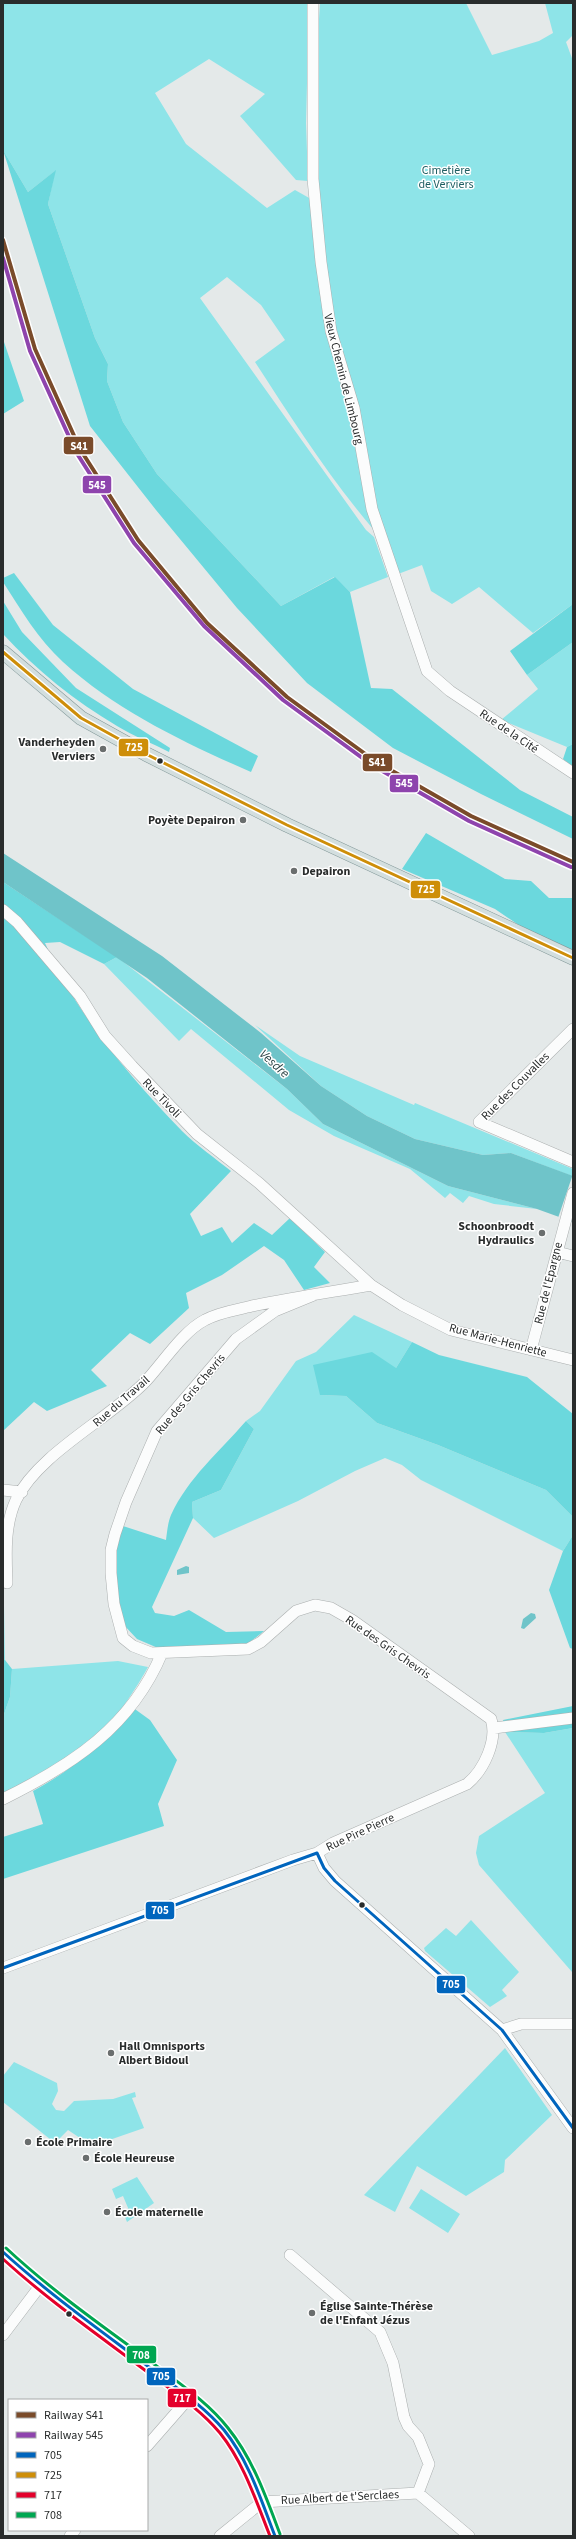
<svg xmlns="http://www.w3.org/2000/svg" width="576" height="2539" viewBox="0 0 576 2539" font-family="'Source Sans 3',sans-serif">
<rect width="100%" height="100%" fill="#e4e9e9"/>
<path fill="#8ee4e8" d="M3 3H309L306 123 308 181 296 180 240 116 265 94 209 59 155 93 186 144 267 208 295 190 311 199 316 266 330 343 349 406 373 529C329 477 292 419 255 362L285 340 261 305 227 277 200 298 366 530 374 537 388 577 350 592 334 577 281 606 157 474 123 422 107 381 108 364 95 338 48 204 55 171 28 192 3 150Z
M320 3H466L492 55 539 41 553 33 545 3H573V35L566 42 573 61V604L533 633 479 587 452 604 431 591 422 565 398 574 376 510 335 328 325 260 318 176 317 51Z
M573 642V744L567 747 501 720 538 689 527 675Z
M117 957 287 1089 323 1124 448 1186 537 1209 494 1204 469 1196 463 1203 450 1193 445 1198 410 1169 334 1136 289 1110 191 1029 179 1041 104 964Z
M255 1025 300 1056 414 1105 415 1103 573 1169 572 1176 511 1153 483 1155 415 1139 367 1116 321 1086Z
M354 1315 412 1342 396 1368 320 1395 346 1396 377 1423 438 1445 546 1490 573 1517V1535L563 1551 421 1480 402 1465 385 1458 355 1471 298 1501 214 1538 193 1518 192 1502 221 1490 254 1429 246 1421 260 1411 296 1361 316 1352Z
M3 1550 5 1660H3Z
M118 1661 148 1667C133 1694 108 1732 82 1750 57 1768 29 1782 3 1797V1717L10 1697 12 1669Z
M573 1728V1972H572L479 1865 476 1853 479 1836 545 1793 505 1732 544 1733Z
M471 1920 519 1972 502 1990 507 1996 490 2007 425 1951 424 1948 446 1928 456 1936Z
M505 2048 552 2115 505 2160 504 2172 466 2196 417 2166 395 2212 364 2195Z
M14 2062 57 2083 58 2091 52 2104 56 2110 64 2111 74 2101 113 2099 135 2092 136 2097 132 2098 144 2128 92 2146 68 2130 55 2143 3 2102V2076Z
M137 2177 154 2203 127 2222 125 2217 131 2215 123 2196 116 2199 112 2189Z
M421 2189 460 2214 448 2233 409 2208Z"/>
<path fill="#6bd8dd" d="M3 150 28 192 56 170 48 204 95 338 108 364 107 381 123 422 157 474 281 606 335 577 350 592 371 688 392 689 520 790 573 817V839L481 794 393 748 307 683 237 608 156 510 90 426Z
M3 339 24 401 3 414Z
M14 573 53 625 133 689 258 756 251 772C185 743 117 711 63 662 38 639 21 610 3 582V578Z
M3 601 22 632 76 688 170 748 169 752C152 743 133 736 117 726 75 701 36 670 3 634Z
M573 604V642L527 675 510 651Z
M573 744V767L563 759 567 747Z
M426 833 505 879 531 881 549 898H573V950L526 930 495 909 402 869Z
M3 882 117 957 104 964 60 942 45 943C76 1014 128 1075 182 1131 197 1146 215 1158 231 1171L190 1214 201 1236 222 1227 232 1243 254 1223 272 1235 290 1218 325 1252 314 1267 330 1283 304 1290 284 1260 264 1246 222 1275 186 1293 189 1308 150 1344 130 1333 91 1370 107 1386 47 1411 34 1402 3 1431Z
M412 1342 439 1355 527 1377 573 1414V1517L546 1490 438 1445 377 1423 346 1396 320 1395 313 1365 372 1352 396 1368Z
M246 1421 254 1429 221 1490 192 1502 193 1518 152 1607 155 1613 174 1616 189 1610 226 1632 264 1631 245 1646 158 1648 137 1639 123 1624 117 1598 115 1555 123 1526 166 1540C167 1532 168 1522 171 1515 188 1478 220 1451 246 1421Z
M573 1535V1649L570 1648 549 1590 563 1551Z
M3 1660H5L12 1669 10 1697 3 1717Z
M573 1706V1728L544 1733 505 1732 503 1720Z
M132 1707 150 1720 177 1760 158 1804 164 1826 3 1879V1837L43 1824 33 1791C77 1767 100 1745 132 1707Z"/>
<path fill="#6fc4c9" d="M3 853 162 956 261 1033 321 1086 367 1116 415 1139 483 1155 511 1153 573 1176V1222L537 1209 448 1186 323 1124 287 1089 147 978 3 882Z
M186 1566 189 1567V1573L177 1575V1570Z
M531 1613 535 1614 536 1618 524 1629 521 1628 523 1619Z"/>
<path fill="#e4e9e9" d="M573 1174V1214L570 1222 558 1218Z"/>
<g fill="none" stroke-linecap="round" stroke-linejoin="round">
<g stroke="#abafaf" stroke-width="12">
<path id="minor" d="M313 3V179L321 262 331 331 354 408 372 509 427 671 450 691 573 773
M3 910 17 922 80 996 105 1036 132 1066 197 1134 259 1183 371 1285 402 1305 451 1330 573 1360
M573 1029 479 1122 573 1162
M557 1252 573 1256
M531 1350 573 1193
M3 1490 22 1492
M7 1583C6 1555 4 1526 16 1500 38 1454 109 1419 145 1382 162 1364 183 1331 205 1320 219 1312 237 1310 252 1306 291 1298 331 1292 371 1285
M494 1728 573 1718
M3 1799C72 1765 131 1727 162 1653
M317 1853 324 1868 335 1881 502 2030 573 2128
M3 1968 293 1860 317 1853 333 1843 467 1784C484 1770 498 1740 491 1719L352 1620 331 1608 315 1605 296 1611 261 1642 248 1649 151 1653 133 1646 123 1638 114 1604 111 1573V1550L115 1534 126 1502 157 1431 236 1339 275 1311 314 1295
M502 2030 521 2024H573
M3 2252C50 2297 106 2334 157 2373 184 2394 212 2412 231 2440 251 2469 263 2504 275 2536
M290 2255 380 2332 393 2363 404 2417 408 2426 418 2437 429 2464 418 2493
M3 2335 40 2286
M147 2446 189 2398
M70 2536 75 2530
M220 2536 262 2502 418 2493 469 2536"/>
</g>
<g stroke="#839899" stroke-width="15">
<path id="major" d="M3 652 81 718 146 754 287 825 573 958"/>
</g>
<use href="#minor" stroke="#fbfcfc" stroke-width="11"/>
<use href="#major" stroke="#d3dede" stroke-width="14"/>
<g stroke="#fff" stroke-width="6">
<path id="bus-1" d="M317 1853 324 1868 335 1881 502 2030 573 2128
M3 1968 317 1853
M3 2252C48 2293 97 2328 145 2364 172 2385 202 2404 224 2430 249 2461 261 2500 275 2536"/>
</g>
<g stroke="#fff" stroke-width="6">
<path id="bus-2" d="M3 652 81 718 146 754 287 825 573 958"/>
</g>
<g stroke="#fff" stroke-width="6">
<path id="bus-3" d="M3 2259C48 2300 97 2334 146 2371 171 2390 199 2408 220 2433 244 2463 256 2501 270 2536"/>
</g>
<g stroke="#fff" stroke-width="6">
<path id="bus-4" d="M6 2248C51 2290 101 2325 150 2361 177 2382 207 2401 228 2428 253 2459 266 2497 280 2534"/>
</g>
<use href="#bus-1" stroke="#0065bd" stroke-width="3"/>
<use href="#bus-2" stroke="#ce8e09" stroke-width="3"/>
<use href="#bus-3" stroke="#e4002b" stroke-width="3"/>
<use href="#bus-4" stroke="#00a651" stroke-width="3"/>
<g stroke="#fff" stroke-width="7">
<path id="rail-1" d="M3 240 35 349 80 449 138 540 207 623 287 697 375 761 471 816 573 862"/>
</g>
<g stroke="#fff" stroke-width="7">
<path id="rail-2" d="M3 258 30 351 76 452 134 543 204 626 283 700 372 765 469 821 571 867"/>
</g>
<use href="#rail-1" stroke="#7a4b2a" stroke-width="4"/>
<use href="#rail-2" stroke="#8e44ad" stroke-width="4"/>
</g>
<g fill="#6a6e6e" stroke="#fff" stroke-width="1.5">
<circle cx="103" cy="749" r="4"/>
<circle cx="243" cy="820" r="4"/>
<circle cx="294" cy="871" r="4"/>
<circle cx="542" cy="1233" r="4"/>
<circle cx="111" cy="2053" r="4"/>
<circle cx="28" cy="2142" r="4"/>
<circle cx="86" cy="2158" r="4"/>
<circle cx="107" cy="2212" r="4"/>
<circle cx="312" cy="2313" r="4"/>
</g>
<g fill="#292c2c" stroke="#fff" stroke-width="1.5">
<circle cx="160" cy="761" r="3.5"/>
<circle cx="362" cy="1905" r="3.5"/>
<circle cx="69" cy="2314" r="3.5"/>
</g>
<g text-anchor="middle" stroke-width="3" stroke-linejoin="round" paint-order="stroke">
<g font-size="12" fill="#1e5e62" stroke="#fff">
<text x="446" y="174">Cimetière<tspan x="446" dy="14">de Verviers</tspan></text>
</g>
<g font-size="12" fill="#292c2c" stroke="#fff">
<text transform="translate(344 379) rotate(76)" y="4">Vieux Chemin de Limbourg</text>
<text transform="translate(509 731) rotate(34)" y="4">Rue de la Cité</text>
<text transform="translate(515 1086) rotate(-45)" y="4">Rue des Couvalles</text>
<text transform="translate(162 1098) rotate(46)" y="4">Rue Tivoli</text>
<text transform="translate(548 1283) rotate(-76)" y="4">Rue de l'Epargne</text>
<text transform="translate(498 1340) rotate(15)" y="4">Rue Marie-Henriette</text>
<text transform="translate(190 1394) rotate(-50)" y="4">Rue des Gris Chevris</text>
<text transform="translate(121 1401) rotate(-41)" y="4">Rue du Travail</text>
<text transform="translate(388 1647) rotate(35)" y="4">Rue des Gris Chevris</text>
<text transform="translate(360 1832) rotate(-25)" y="4">Rue Pire Pierre</text>
<text transform="translate(340 2497) rotate(-3)" y="4">Rue Albert de t'Serclaes</text>
</g>
<g font-size="12" font-weight="bold" fill="#292c2c" stroke="#fff" text-anchor="start">
<text x="95" y="746" text-anchor="end">Vanderheyden<tspan x="95" dy="14">Verviers</tspan></text>
<text x="235" y="824" text-anchor="end">Poyète Depairon</text>
<text x="302" y="875">Depairon</text>
<text x="534" y="1230" text-anchor="end">Schoonbroodt<tspan x="534" dy="14">Hydraulics</tspan></text>
<text x="119" y="2050">Hall Omnisports<tspan x="119" dy="14">Albert Bidoul</tspan></text>
<text x="36" y="2146">École Primaire</text>
<text x="94" y="2162">École Heureuse</text>
<text x="115" y="2216">École maternelle</text>
<text x="320" y="2310">Église Sainte-Thérèse<tspan x="320" dy="14">de l'Enfant Jézus</tspan></text>
</g>
<g font-size="13" font-style="italic" fill="#243e40" stroke="#fff">
<text transform="translate(275 1063) rotate(42)" y="5">Vesdre</text>
</g>
</g>
<g stroke="#fff" stroke-width="1.5">
<rect x="63" y="436" width="31" height="19" rx="4" fill="#7a4b2a"/>
<rect x="82" y="475" width="30" height="19" rx="4" fill="#8e44ad"/>
<rect x="118" y="738" width="31" height="19" rx="4" fill="#ce8e09"/>
<rect x="362" y="753" width="31" height="19" rx="4" fill="#7a4b2a"/>
<rect x="389" y="774" width="30" height="19" rx="4" fill="#8e44ad"/>
<rect x="410" y="880" width="31" height="19" rx="4" fill="#ce8e09"/>
<rect x="145" y="1901" width="30" height="19" rx="4" fill="#0065bd"/>
<rect x="436" y="1975" width="30" height="19" rx="4" fill="#0065bd"/>
<rect x="126" y="2345" width="31" height="19" rx="4" fill="#00a651"/>
<rect x="146" y="2367" width="30" height="19" rx="4" fill="#0065bd"/>
<rect x="167" y="2388" width="30" height="20" rx="4" fill="#e4002b"/>
</g>
<g font-size="11" text-anchor="middle" font-weight="bold" fill="#fff">
<text x="79" y="450">S41</text>
<text x="97" y="489">545</text>
<text x="134" y="751">725</text>
<text x="377" y="766">S41</text>
<text x="404" y="787">545</text>
<text x="426" y="893">725</text>
<text x="160" y="1914">705</text>
<text x="451" y="1988">705</text>
<text x="141" y="2359">708</text>
<text x="161" y="2380">705</text>
<text x="182" y="2402">717</text>
</g>
<rect width="576" height="2539" fill="none" stroke="#292c2c" stroke-width="8"/>
<rect x="8" y="2399" width="140" height="132" fill="#ffffff" stroke="#a9abab"/>
<rect x="16" y="2412" width="20" height="6" fill="#7a4b2a" stroke="#a9abab"/>
<text x="44" y="2419" font-size="12" fill="#292c2c">Railway S41</text>
<rect x="16" y="2432" width="20" height="6" fill="#8e44ad" stroke="#a9abab"/>
<text x="44" y="2439" font-size="12" fill="#292c2c">Railway 545</text>
<rect x="16" y="2452" width="20" height="6" fill="#0065bd" stroke="#a9abab"/>
<text x="44" y="2459" font-size="12" fill="#292c2c">705</text>
<rect x="16" y="2472" width="20" height="6" fill="#ce8e09" stroke="#a9abab"/>
<text x="44" y="2479" font-size="12" fill="#292c2c">725</text>
<rect x="16" y="2492" width="20" height="6" fill="#e4002b" stroke="#a9abab"/>
<text x="44" y="2499" font-size="12" fill="#292c2c">717</text>
<rect x="16" y="2512" width="20" height="6" fill="#00a651" stroke="#a9abab"/>
<text x="44" y="2519" font-size="12" fill="#292c2c">708</text>
</svg>
